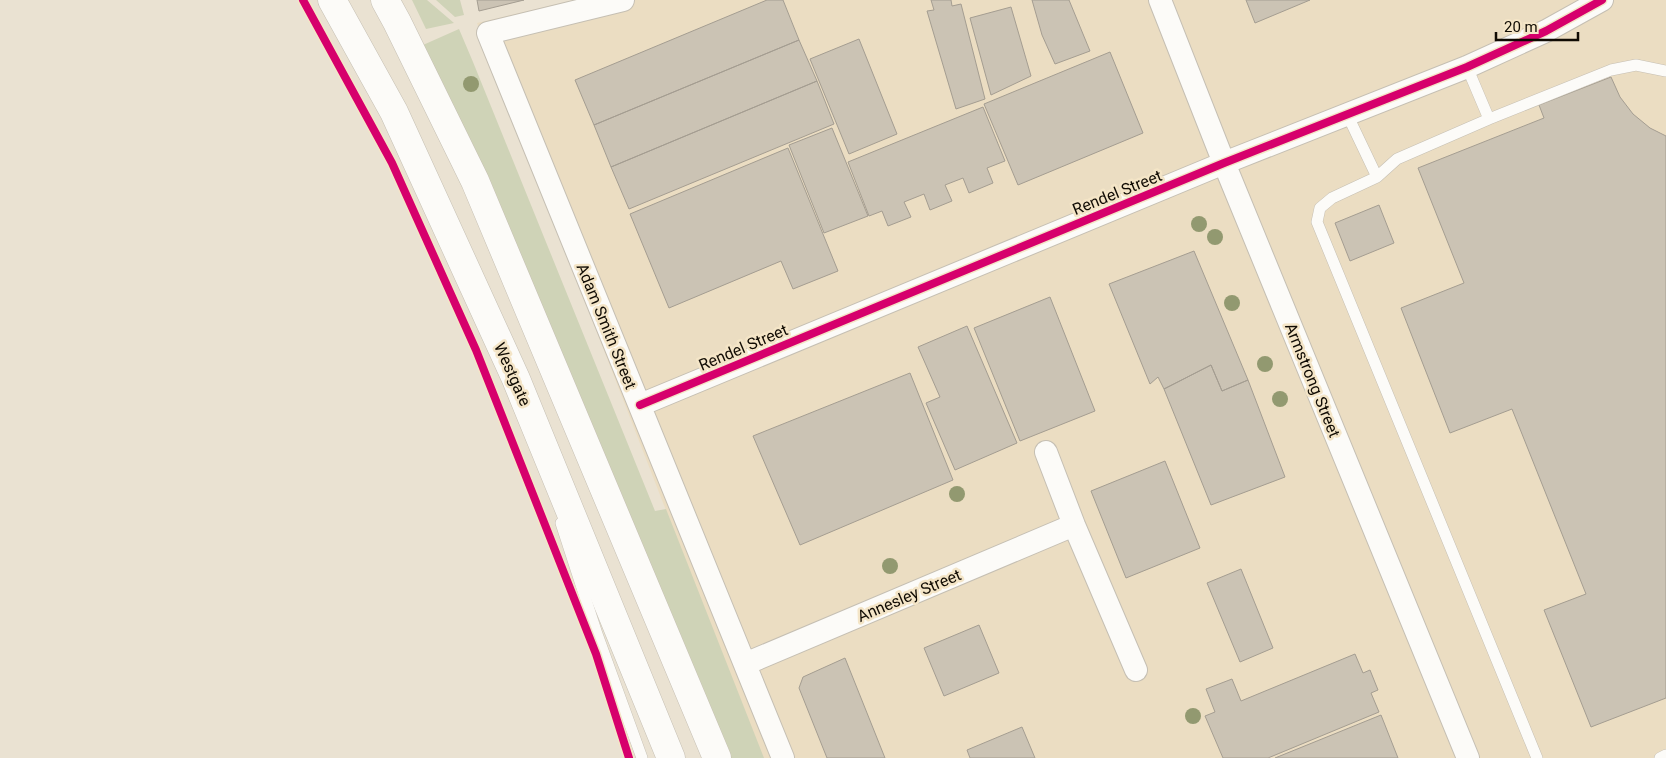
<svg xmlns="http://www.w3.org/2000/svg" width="1666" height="758" viewBox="0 0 1666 758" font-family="Roboto,sans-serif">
<rect width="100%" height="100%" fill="#eae2d2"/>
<path fill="#ebddc2" d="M574 0H1666V758H762L477 23Z"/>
<path fill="#cfd3b7" d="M412 0H427L454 23 426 29Z
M436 0H460L464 15 455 17Z
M459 29 473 62 655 511 666 509 764 758H725L423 45Z"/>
<path fill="#cbc3b4" stroke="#a49d91" d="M477 0H524L479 11Z
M767 0H783L799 40 594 125 575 80Z
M931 0H951L952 6 961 4 985 99 956 109 927 11 934 10Z
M1032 0H1069L1090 51 1055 64 1042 35Z
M1246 0H1310L1255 23Z
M1011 7 1031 76 991 95 970 18Z
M859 39 897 134 849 154 810 59Z
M799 40 817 81 611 167 594 125Z
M1110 52 1143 133 1018 185 984 104Z
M1611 77 1620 97 1633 114 1650 128 1666 136V698L1591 727 1544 610 1586 594 1512 409 1450 433 1401 308 1464 283 1418 168 1544 118 1539 105Z
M817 81 834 124 629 209 611 167Z
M983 107 1005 161 987 168 993 183 969 193 963 178 945 185 952 201 930 210 924 194 904 202 911 217 888 226 882 211 869 216 848 162Z
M832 128 868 216 824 233 789 145Z
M788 148 838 271 793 289 781 261 669 308 630 214Z
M1379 205 1394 243 1350 261 1335 223Z
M1194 251 1248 380 1222 391 1211 365 1164 389 1158 377 1150 384 1109 284Z
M1050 297 1095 411 1020 441 974 328Z
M967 326 1017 443 955 470 926 403 940 397 918 347Z
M1211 365 1222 391 1248 380 1285 477 1211 505 1164 389Z
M910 373 953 480 800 545 753 436Z
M1165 461 1200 548 1126 578 1091 491Z
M1241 569 1273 648 1240 662 1207 583Z
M979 625 999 673 944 696 924 648Z
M1355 654 1363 673 1370 670 1378 690 1371 693 1379 712 1268 758H1223L1205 716 1215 712 1206 689 1232 679 1241 701Z
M845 658 885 758H827L799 688 803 677Z
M1381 715 1398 758H1275Z
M1022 727 1035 758H970L967 750Z"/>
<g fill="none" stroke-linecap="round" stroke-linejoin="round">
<g stroke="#c5bfb3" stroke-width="12">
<path id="lane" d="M1467 67 1489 119 1397 159 1377 177 1332 198 1320 208 1317 222 1537 758
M1347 114 1377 177
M1489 119 1611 70 1636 65 1666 71
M561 523 597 634 642 758
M1660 758 1666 755"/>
</g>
<g stroke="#c5bfb3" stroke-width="24">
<path id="street" d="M623 0 488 33 783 758
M1160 0 1224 163 1468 758
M640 405 1224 163 1467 67 1546 31 1602 0
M1046 452 1074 525 1136 670
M745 664 1074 525"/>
</g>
<g stroke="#c5bfb3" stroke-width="29">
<path id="highway" d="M332 0 394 112 516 379 671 758
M385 0 397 22 475 181 717 758"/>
</g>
<use href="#lane" stroke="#fcfbf8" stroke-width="11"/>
<use href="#street" stroke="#fcfbf8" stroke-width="22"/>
<use href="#highway" stroke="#fcfbf8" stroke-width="28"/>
<g stroke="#f4e5c7" stroke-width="11">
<path id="cycleway" d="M303 0 392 163 476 350 596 654 629 758
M640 405 1224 163 1467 67 1546 31 1602 0"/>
</g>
<use href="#cycleway" stroke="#d6006c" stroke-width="8"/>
</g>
<g fill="#929970">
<circle cx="471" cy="84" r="8"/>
<circle cx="1199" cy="224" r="8"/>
<circle cx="1215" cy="237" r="8"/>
<circle cx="1232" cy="303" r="8"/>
<circle cx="1265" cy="364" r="8"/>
<circle cx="1280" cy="399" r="8"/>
<circle cx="957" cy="494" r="8"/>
<circle cx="890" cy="566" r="8"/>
<circle cx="1193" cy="716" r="8"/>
</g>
<g text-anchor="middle" stroke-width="5" stroke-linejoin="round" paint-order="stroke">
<g font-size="16" fill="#100b03" stroke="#f4e5c7">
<text transform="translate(1117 192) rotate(-22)" y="6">Rendel Street</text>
<text transform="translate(607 326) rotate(68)" y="6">Adam Smith Street</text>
<text transform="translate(743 347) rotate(-23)" y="6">Rendel Street</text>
<text transform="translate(513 374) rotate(66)" y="6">Westgate</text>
<text transform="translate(1313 380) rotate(68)" y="6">Armstrong Street</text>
<text transform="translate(909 595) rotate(-23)" y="6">Annesley Street</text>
</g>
</g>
<path d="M1496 32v8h82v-8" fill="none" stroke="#100b03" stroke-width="2.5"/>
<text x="1504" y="32" font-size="15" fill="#100b03" stroke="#f4e5c7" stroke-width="4" paint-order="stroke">20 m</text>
</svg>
